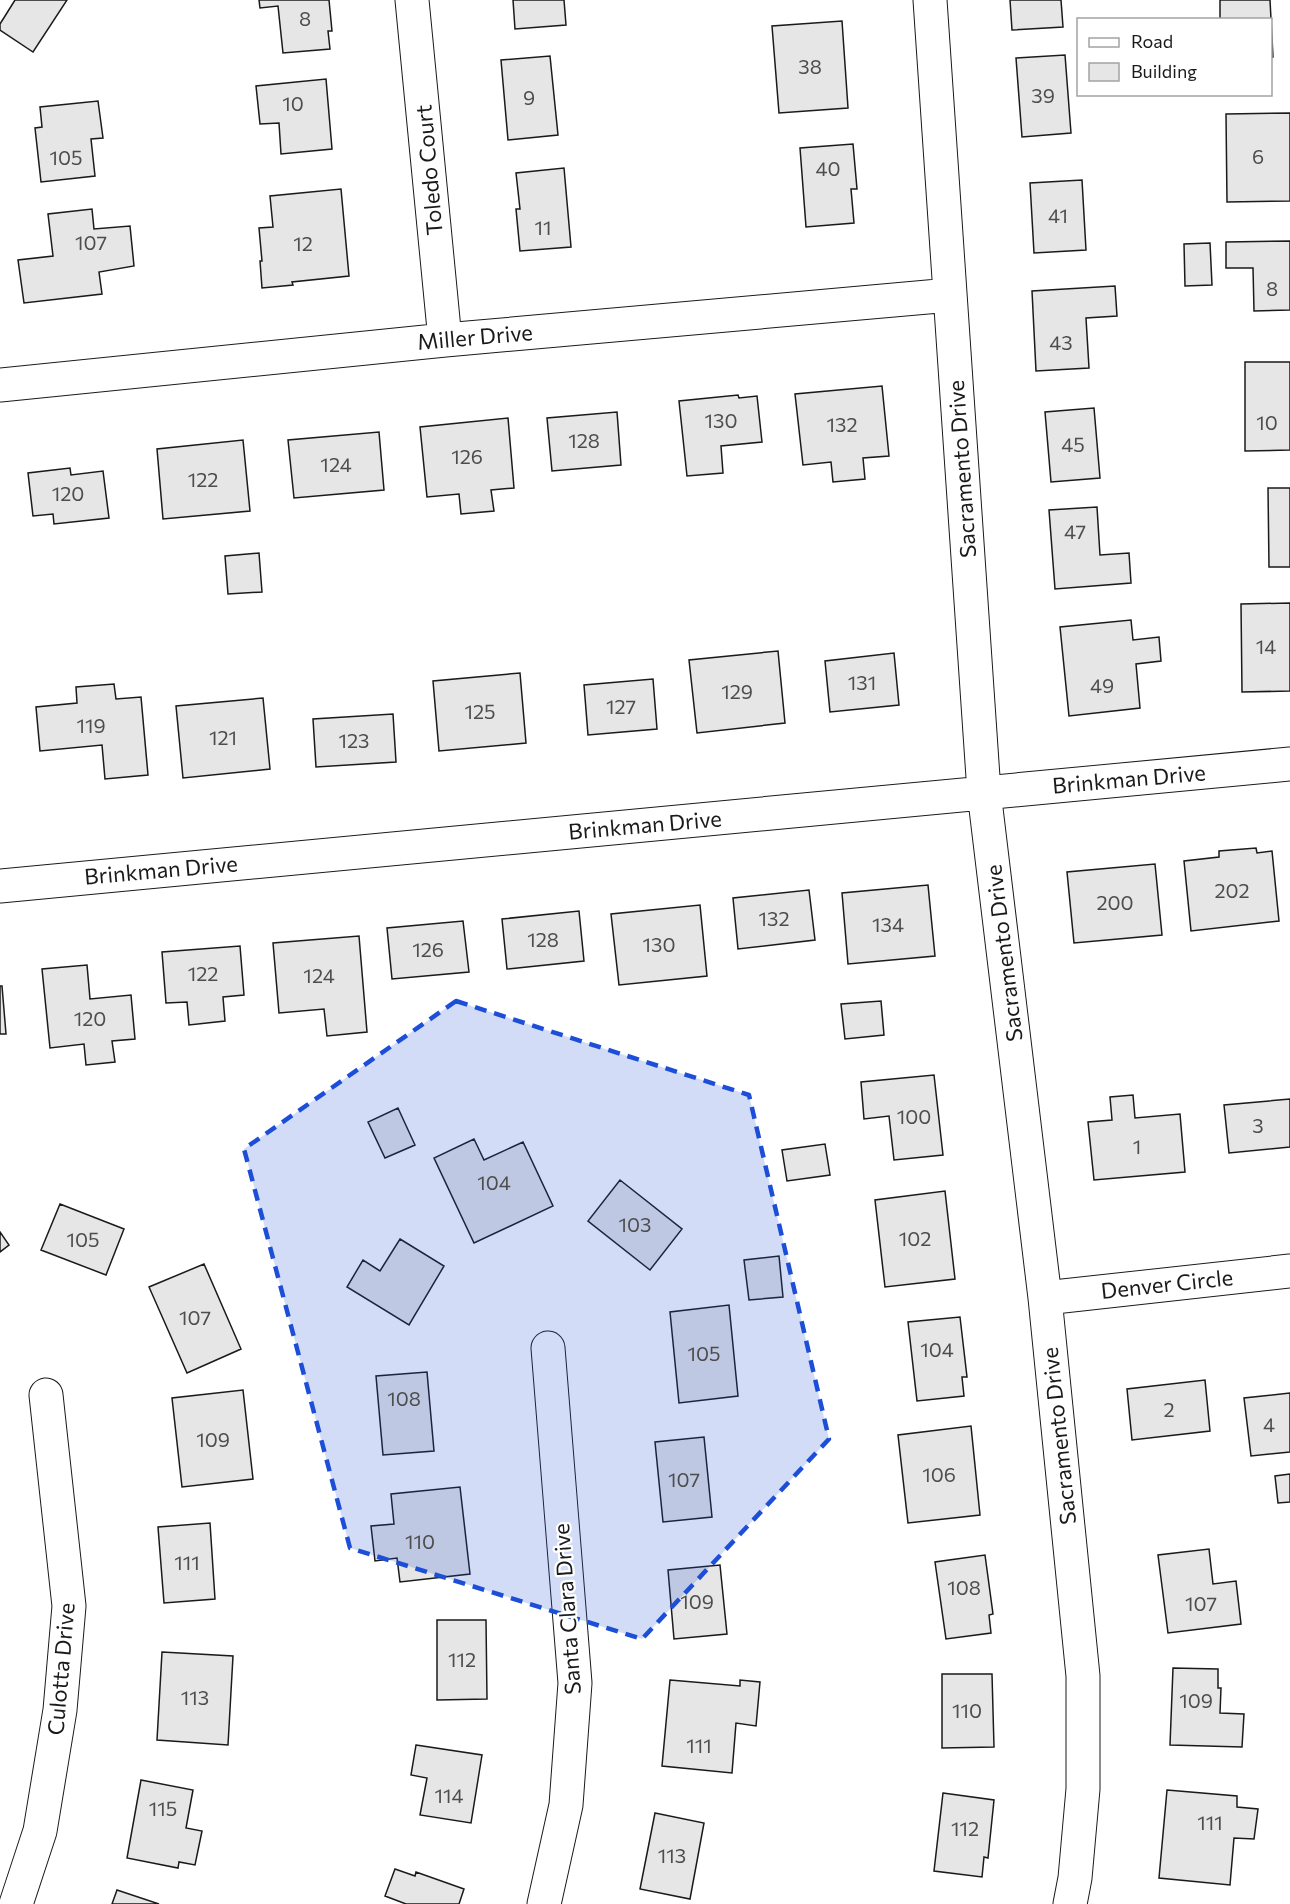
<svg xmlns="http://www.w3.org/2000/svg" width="1290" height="1904" viewBox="0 0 1290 1904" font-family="Commissioner,sans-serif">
<rect width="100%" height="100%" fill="#fff"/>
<path fill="#e6e6e6" stroke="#1a1a1a" stroke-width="1.5" d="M15 0H67L33 52 0 30V24Z
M259 0H329L332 31H328L330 49 283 53 278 6 260 8Z
M513 0H564L566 25 515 29Z
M1010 0H1061L1063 27 1012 30Z
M1220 0H1270L1273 57 1270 58V20H1220Z
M842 21 848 108 779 113 772 26Z
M1065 55 1071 133 1022 137 1016 58Z
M550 56 558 135 508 140 501 60Z
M326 79 332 149 281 154 279 123 260 124 256 86Z
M98 101 103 138 91 139 95 176 41 182 35 128 42 127 40 107Z
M1290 113V201L1227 202 1226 114Z
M853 144 857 189H851L854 223 806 227 800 148Z
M564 168 571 247 520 251 516 209H520L516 173Z
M1082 180 1086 250 1034 253 1030 183Z
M341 189 349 276 292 282 293 285 262 288 260 261H262L259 228 273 227 270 196Z
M92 209 94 229 130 226 134 266 99 272 102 294 24 303 18 260 53 256 48 214Z
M1290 241V310L1254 311 1253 268H1226V242Z
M1210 243 1212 285 1185 286 1184 244Z
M1115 286 1117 316 1086 318 1089 368 1036 371 1032 291Z
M1245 362H1290V450L1245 451Z
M882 386 889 456 863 458 865 479 833 482 831 462 803 465 795 394Z
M738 395 739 398 757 396 762 442 721 446 723 473 687 476 679 401Z
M1094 408 1100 478 1051 482 1045 412Z
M617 412 621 465 552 471 547 418Z
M508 418 514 488 491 490 494 511 461 514 459 494 427 497 420 427Z
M379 432 384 490 294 498 288 440Z
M243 440 250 511 163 519 157 449Z
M70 468 71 475 103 471 109 518 54 524 53 514 33 516 28 473Z
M1268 488H1290V567H1269Z
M1097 507 1100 555 1129 553 1131 583 1055 589 1049 510Z
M259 553 262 592 228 594 225 556Z
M1290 603V691L1242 692 1241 604Z
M1131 620 1133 640 1159 637 1161 661 1136 664 1140 708 1069 716 1060 627Z
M778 651 785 723 697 733 689 660Z
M894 653 899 705 830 712 825 661Z
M520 673 526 743 439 751 433 681Z
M653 679 657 729 588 735 584 685Z
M114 684 116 699 141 697 148 775 105 779 102 745 40 751 36 707 77 703 76 687Z
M263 698 270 769 183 778 176 706Z
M393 714 396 762 316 767 313 719Z
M1256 848 1257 853 1272 851 1279 921 1191 931 1184 861 1219 857V851Z
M1155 864 1162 935 1074 943 1067 872Z
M928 885 935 956 848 964 842 893Z
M809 890 815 940 738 949 733 898Z
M700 905 707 976 619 985 611 914Z
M579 911 584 961 507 969 502 919Z
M463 921 469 972 392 979 387 928Z
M359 936 367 1032 327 1036 324 1009 279 1013 273 943Z
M240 946 244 995 223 997 225 1021 189 1025 187 1002 166 1003 162 952Z
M87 965 90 999 131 995 135 1039 112 1041 115 1062 86 1065 84 1044 50 1048 42 969Z
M0 986H2L6 1034H0Z
M881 1001 884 1035 845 1039 841 1004Z
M934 1075 943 1155 894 1160 889 1116 864 1119 861 1082Z
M1133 1095 1135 1118 1180 1114 1185 1172 1094 1180 1088 1122 1112 1120 1110 1097Z
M1290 1099V1147L1229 1153 1224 1105Z
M398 1108 415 1145 385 1158 368 1122Z
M474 1139 484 1160 523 1142 553 1206 474 1243 434 1158Z
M825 1144 830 1175 787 1181 782 1150Z
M620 1180 682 1229 650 1270 588 1221Z
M945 1191 955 1279 885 1287 875 1200Z
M60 1204 124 1229 106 1275 41 1250Z
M0 1232 9 1245 0 1252Z
M400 1239 444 1266 409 1325 347 1287 363 1260 380 1271Z
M779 1256 783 1297 749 1300 744 1260Z
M204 1264 241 1349 187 1373 149 1287Z
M729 1305 738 1396 679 1403 670 1312Z
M960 1317 967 1377H962L964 1396 917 1401 908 1322Z
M427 1372 434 1451 383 1455 376 1376Z
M1205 1380 1210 1431 1132 1440 1127 1389Z
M243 1390 253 1479 182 1487 172 1398Z
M1290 1393V1452L1251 1456 1244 1398Z
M971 1426 980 1515 908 1523 898 1435Z
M704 1437 712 1517 663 1522 655 1442Z
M1290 1474V1502L1278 1503 1275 1476Z
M460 1487 470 1574 400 1582 397 1558 375 1561 371 1526 394 1524 391 1494Z
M210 1523 215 1599 164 1603 158 1527Z
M1209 1549 1213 1584 1236 1581 1241 1624 1168 1633 1158 1555Z
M985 1555 993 1614 989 1615 991 1633 946 1639 935 1562Z
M720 1565 727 1634 674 1639 668 1570Z
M437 1620H486L487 1699 437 1700Z
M162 1652 233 1656 228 1745 157 1740Z
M1173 1668 1218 1669V1688H1221L1220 1713 1244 1714 1242 1747 1170 1745Z
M942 1674H992L994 1747 942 1748Z
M670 1680 740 1686V1680L760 1682 756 1726 736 1723 732 1773 662 1766Z
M416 1745 482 1755 471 1823 420 1815 427 1778 411 1775Z
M141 1780 193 1790 186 1828 202 1831 195 1865 179 1862 178 1868 127 1858Z
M1167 1790 1237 1796V1807L1258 1809 1254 1839 1234 1838 1230 1885 1159 1878Z
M943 1793 994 1800 988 1858 984 1857 982 1877 934 1871Z
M655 1813 704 1823 690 1899 640 1889Z
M395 1869 415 1876 416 1872 464 1889 459 1904H406L385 1896Z
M117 1890 159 1904H112Z"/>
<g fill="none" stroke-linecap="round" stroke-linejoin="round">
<g stroke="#1a1a1a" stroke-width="35">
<path id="minor" d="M412 0 445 340
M930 0 984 792 1045 1298 1083 1676V1789L1075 1878 1070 1904
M0 385 445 340 950 295
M0 886 1290 764
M1045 1298 1290 1271
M16 1904 40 1831 60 1710 69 1606 46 1395
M544 1904 566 1805 575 1683 548 1348"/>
</g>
<use href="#minor" stroke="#fff" stroke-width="33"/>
</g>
<path fill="#1d4ed8" fill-opacity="0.2" stroke="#1d4ed8" stroke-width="4.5" stroke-dasharray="12 8" stroke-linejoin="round" d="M456 1001 749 1095 829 1439 642 1639 350 1548 244 1149Z"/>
<g text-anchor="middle" stroke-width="4.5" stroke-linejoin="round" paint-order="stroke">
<g font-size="20" fill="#4d4d4d">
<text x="305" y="26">8</text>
<text x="810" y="74">38</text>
<text x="1043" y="103">39</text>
<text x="529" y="105">9</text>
<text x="293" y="111">10</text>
<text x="1258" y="164">6</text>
<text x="66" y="165">105</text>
<text x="828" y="176">40</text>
<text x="1058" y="223">41</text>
<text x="543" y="235">11</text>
<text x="91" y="250">107</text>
<text x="303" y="251">12</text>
<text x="1272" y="296">8</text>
<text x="1061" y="350">43</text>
<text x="721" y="428">130</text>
<text x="1267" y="430">10</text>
<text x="842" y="432">132</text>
<text x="584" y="448">128</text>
<text x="1073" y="452">45</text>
<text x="467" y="464">126</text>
<text x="336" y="472">124</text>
<text x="203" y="487">122</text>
<text x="68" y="501">120</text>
<text x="1075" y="539">47</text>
<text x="1266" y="654">14</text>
<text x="862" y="690">131</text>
<text x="1102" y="693">49</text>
<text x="737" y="699">129</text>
<text x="621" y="714">127</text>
<text x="480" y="719">125</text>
<text x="91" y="733">119</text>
<text x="223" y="745">121</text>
<text x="354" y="748">123</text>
<text x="1232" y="898">202</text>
<text x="1115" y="910">200</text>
<text x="774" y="926">132</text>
<text x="888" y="932">134</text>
<text x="543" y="947">128</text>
<text x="659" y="952">130</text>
<text x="428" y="957">126</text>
<text x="203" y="981">122</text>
<text x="319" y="983">124</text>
<text x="90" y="1026">120</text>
<text x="914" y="1124">100</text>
<text x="1258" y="1133">3</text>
<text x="1137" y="1154">1</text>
<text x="494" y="1190">104</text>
<text x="635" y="1232">103</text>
<text x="915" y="1246">102</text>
<text x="83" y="1247">105</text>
<text x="195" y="1325">107</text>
<text x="937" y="1357">104</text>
<text x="704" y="1361">105</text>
<text x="404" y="1406">108</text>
<text x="1169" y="1417">2</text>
<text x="1269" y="1432">4</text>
<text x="213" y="1447">109</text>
<text x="939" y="1482">106</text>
<text x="684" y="1487">107</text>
<text x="420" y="1549">110</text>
<text x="187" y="1570">111</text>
<text x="964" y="1595">108</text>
<text x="697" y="1609">109</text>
<text x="1201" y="1611">107</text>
<text x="462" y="1667">112</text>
<text x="195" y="1705">113</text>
<text x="1196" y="1708">109</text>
<text x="967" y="1718">110</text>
<text x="699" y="1753">111</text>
<text x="449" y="1803">114</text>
<text x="163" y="1816">115</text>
<text x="1210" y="1830">111</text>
<text x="965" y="1836">112</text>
<text x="672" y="1863">113</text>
</g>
<g font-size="22" fill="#1a1a1a" stroke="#fff">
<text transform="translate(429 170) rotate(-95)" y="8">Toledo Court</text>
<text transform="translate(475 337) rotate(-5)" y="8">Miller Drive</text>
<text transform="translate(962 469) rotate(-94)" y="8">Sacramento Drive</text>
<text transform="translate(1129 779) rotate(-5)" y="8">Brinkman Drive</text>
<text transform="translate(645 825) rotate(-5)" y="8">Brinkman Drive</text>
<text transform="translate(161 870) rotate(-5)" y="8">Brinkman Drive</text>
<text transform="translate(1004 953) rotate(-97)" y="8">Sacramento Drive</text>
<text transform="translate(1167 1284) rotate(-6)" y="8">Denver Circle</text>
<text transform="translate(1059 1436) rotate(-96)" y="8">Sacramento Drive</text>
<text transform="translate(567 1609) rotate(-94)" y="8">Santa Clara Drive</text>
<text transform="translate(61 1669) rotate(-85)" y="8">Culotta Drive</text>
</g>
</g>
<rect x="1077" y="18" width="195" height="78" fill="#ffffff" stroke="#a3a3a3" stroke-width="1.5"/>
<rect x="1089" y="38" width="30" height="9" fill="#ffffff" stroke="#a3a3a3" stroke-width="1.5"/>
<text x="1131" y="48" font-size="18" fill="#1a1a1a">Road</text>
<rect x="1089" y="63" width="30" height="18" fill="#e6e6e6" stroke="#a3a3a3" stroke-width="1.5"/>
<text x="1131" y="78" font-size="18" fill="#1a1a1a">Building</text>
</svg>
